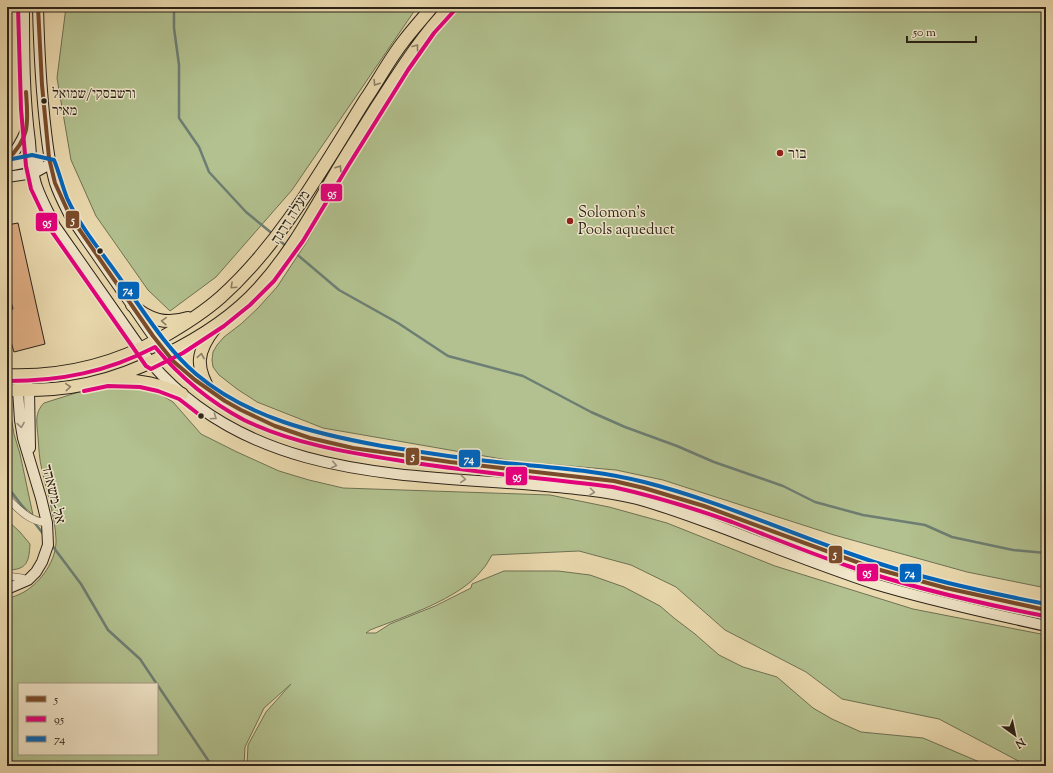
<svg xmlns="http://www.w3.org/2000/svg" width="1053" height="773" viewBox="0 0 1053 773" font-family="'Sorts Mill Goudy','Frank Ruhl Libre',serif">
<rect width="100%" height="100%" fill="#ebdaaf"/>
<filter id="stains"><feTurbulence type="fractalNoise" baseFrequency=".005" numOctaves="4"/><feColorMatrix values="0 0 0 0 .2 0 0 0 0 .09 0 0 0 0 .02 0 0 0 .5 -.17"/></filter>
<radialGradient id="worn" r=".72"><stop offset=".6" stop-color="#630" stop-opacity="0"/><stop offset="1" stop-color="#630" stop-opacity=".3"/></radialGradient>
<path fill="#b2c18f" stroke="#6e7254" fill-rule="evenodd" d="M66 7H417L292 190 216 277 170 311 148 290 96 216 71 160 57 78Z
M462 7H1046V588L967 572 834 535 663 480 616 470 513 461 323 428 257 402 237 389 219 375 213 367 212 360 213 352 217 345 224 337 241 324 258 308 277 287 306 243 322 214 414 61 438 32Z
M113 384 151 391 163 396 173 402 201 434 237 452 279 471 309 480 343 488 550 495 609 507 667 523 775 566 913 609 1046 635V766H1028L939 719 842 699 806 672 725 630 676 587 631 565 579 551 492 555C489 560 486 566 482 570 460 599 403 617 370 630L366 633H376L390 624 435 606 471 588 472 584 504 571H558L590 575 624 587 660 606 674 618 695 634 719 655 743 667 777 677 813 708 832 719 861 732 923 738 989 766H247L248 745 266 712 291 684 264 708 245 747 244 766H7V599C12 597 19 595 24 592 41 582 57 560 56 539 55 516 47 493 42 470 39 459 39 448 38 437 37 424 34 413 44 403L101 385ZM19 684H157V754H19Z
M7 410H10L14 434 20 454 33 515 7 491Z
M7 520 20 532 30 544C29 562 27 570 7 570Z"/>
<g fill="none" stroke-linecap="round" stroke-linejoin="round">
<path stroke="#6d7e74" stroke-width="2.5" d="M174 7V28L179 65V118L199 147 209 172 246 212 274 235
M279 240 287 247
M293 251 339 290 398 323 448 356 523 376 591 412 625 427 677 446 714 462 783 486 815 502 863 515 925 525 952 537 1013 550 1046 553
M7 486 26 511
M34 522 44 535
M51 544 81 584 108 630 140 659 212 766"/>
</g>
<path fill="#deac82" stroke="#2b2319" d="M18 223 45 344 14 352 11 342 7 340V311L13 309 7 287V225Z"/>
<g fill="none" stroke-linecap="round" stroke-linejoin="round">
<g stroke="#5b513e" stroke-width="8">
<path id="street" d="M7 498C21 511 27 520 47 523
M7 576 22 578 28 580"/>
</g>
<g stroke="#2b2319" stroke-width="12">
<path id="secondary" d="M24 7C24 52 24 97 30 142 31 157 32 173 37 187 42 201 49 213 55 226L151 363C249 477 396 474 534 485 568 488 604 491 637 499 667 507 695 518 723 528 773 547 824 567 875 584 931 601 989 613 1046 626
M38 7C39 49 41 90 46 132 48 149 50 166 55 183 59 195 65 206 70 216 90 245 109 273 129 301 145 324 160 349 181 368 217 401 262 424 310 438 338 446 367 450 396 454 468 467 541 472 614 481 695 498 772 532 849 560 912 582 980 597 1046 610
M7 160C17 151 22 141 27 128
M7 166 32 161 38 162
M7 177 34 173 50 164
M27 384 29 390 30 448
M7 589 28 580 36 572 42 562 48 545 47 523 41 498 23 438 20 420 18 390 23 375"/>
</g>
<g stroke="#2b2319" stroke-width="14">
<path id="primary" d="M132 305C149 320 166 325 188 318
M7 375C61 377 113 365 161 338 182 326 203 313 221 297 282 242 322 169 365 100 378 81 389 60 403 42 412 30 423 18 432 7
M116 380C140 379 160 385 182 394
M7 390C66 392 111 383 163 356 198 339 233 317 259 288 290 254 311 215 334 176 348 152 363 129 378 105 400 71 421 37 450 7
M211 393C195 367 196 352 215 328"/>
</g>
<use href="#street" stroke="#f2e7cb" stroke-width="7"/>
<use href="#secondary" stroke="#f2e7cb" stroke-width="10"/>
<use href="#primary" stroke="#ebdaaf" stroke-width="12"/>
<g stroke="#f2e7cb" stroke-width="7">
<path id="bus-1" d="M38 7 42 85 49 158 55 183 70 216 153 336 173 361 195 380 225 401 241 410 275 426 310 438 353 448 450 462 614 481 644 488 704 506 873 568 946 588 1046 610
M7 160C31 137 28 122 26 92"/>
</g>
<g stroke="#f2e7cb" stroke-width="7">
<path id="bus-2" d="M18 7 21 109 26 166 31 189 50 229 146 366 151 369 183 353 224 326 250 305 274 281 303 241 348 166 408 70 434 33 454 11
M7 381C61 381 107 372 155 347 180 377 210 402 244 420 292 443 344 452 396 460 468 472 541 478 613 487 653 496 693 508 732 522 771 537 809 553 848 566 912 588 978 603 1045 616
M84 391 108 386 140 387 158 391 179 399 201 416"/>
</g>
<g stroke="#f2e7cb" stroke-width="7">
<path id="bus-3" d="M7 160 32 155 54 160C59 172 62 185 67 198 81 229 105 256 124 284 146 315 167 349 196 374 248 418 316 434 382 446 414 451 446 456 479 460 534 467 590 468 644 482 715 500 782 530 851 554 914 577 980 591 1046 604"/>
</g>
<use href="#bus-1" stroke="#7a4b2a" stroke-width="4"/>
<use href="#bus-2" stroke="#e5007d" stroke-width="4"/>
<use href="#bus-3" stroke="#0065bd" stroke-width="4"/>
</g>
<defs><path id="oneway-chevron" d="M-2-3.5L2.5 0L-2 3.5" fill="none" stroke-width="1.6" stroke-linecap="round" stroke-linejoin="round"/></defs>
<g stroke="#8b7e64">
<use href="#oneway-chevron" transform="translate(416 47) rotate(-53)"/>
<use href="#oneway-chevron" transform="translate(376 83) rotate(122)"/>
<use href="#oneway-chevron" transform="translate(339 168) rotate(-58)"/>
<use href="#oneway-chevron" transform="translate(233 286) rotate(137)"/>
<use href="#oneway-chevron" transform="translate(164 321) rotate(-176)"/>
<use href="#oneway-chevron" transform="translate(201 356) rotate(-79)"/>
<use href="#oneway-chevron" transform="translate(68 387) rotate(-5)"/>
</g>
<g stroke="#988f7b">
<use href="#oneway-chevron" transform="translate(214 417) rotate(34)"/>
<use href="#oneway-chevron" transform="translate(21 425) rotate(81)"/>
<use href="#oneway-chevron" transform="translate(334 465) rotate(12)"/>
<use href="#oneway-chevron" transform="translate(463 479) rotate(5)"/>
<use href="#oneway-chevron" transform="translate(592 492) rotate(7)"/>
</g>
<g fill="#2b2319" stroke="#f2e7cb" stroke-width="1.5">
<circle cx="44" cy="101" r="3.5"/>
<circle cx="100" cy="251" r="3.5"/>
<circle cx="201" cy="416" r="3.5"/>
</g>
<g fill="#8f2418" stroke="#f2e7cb" stroke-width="1.5">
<circle cx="780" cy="153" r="4"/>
<circle cx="570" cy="221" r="4"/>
</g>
<g text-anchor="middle" stroke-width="3" stroke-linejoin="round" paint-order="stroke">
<g font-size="14" fill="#2b2319" stroke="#f2e7cb" text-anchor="start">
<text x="52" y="98">ורשבסקי/שמואל<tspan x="52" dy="17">מאיר</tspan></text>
</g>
<g font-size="15" fill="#2b2319" stroke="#f2e7cb" text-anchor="start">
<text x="788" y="158">בור</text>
<text x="578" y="217">Solomon's<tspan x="578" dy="17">Pools aqueduct</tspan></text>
</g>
<g font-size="15" fill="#2b2319" stroke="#f2e7cb">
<text transform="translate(290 217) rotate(-58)" y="5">מעלה דרגה</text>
<text transform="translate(54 494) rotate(76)" y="5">אל-משאהד</text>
</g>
</g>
<g stroke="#f2e7cb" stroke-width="1.5">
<rect x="320" y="183" width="23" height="19" rx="4" fill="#e5007d"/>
<rect x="65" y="210" width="15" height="19" rx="4" fill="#7a4b2a"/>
<rect x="35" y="212" width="23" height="20" rx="4" fill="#e5007d"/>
<rect x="117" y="281" width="23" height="19" rx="4" fill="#0065bd"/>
<rect x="405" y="447" width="15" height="19" rx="4" fill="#7a4b2a"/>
<rect x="458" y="449" width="23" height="19" rx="4" fill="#0065bd"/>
<rect x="505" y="466" width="23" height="20" rx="4" fill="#e5007d"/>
<rect x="828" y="545" width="15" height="19" rx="4" fill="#7a4b2a"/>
<rect x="856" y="563" width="23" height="19" rx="4" fill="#e5007d"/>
<rect x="899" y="563" width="23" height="20" rx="4" fill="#0065bd"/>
</g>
<g font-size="11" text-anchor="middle" font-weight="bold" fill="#fff">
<text x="332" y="197">95</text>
<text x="73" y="224">5</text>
<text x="47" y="226">95</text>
<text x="128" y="294">74</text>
<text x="413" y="460">5</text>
<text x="469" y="463">74</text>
<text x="517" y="480">95</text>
<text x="835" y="558">5</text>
<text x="867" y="576">95</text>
<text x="910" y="577">74</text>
</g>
<rect width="1053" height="773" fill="none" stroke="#ebdaaf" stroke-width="24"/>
<rect x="8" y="8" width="1037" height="757" fill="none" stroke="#2b2319" stroke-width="2"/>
<rect x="12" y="12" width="1029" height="749" fill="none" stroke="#2b2319"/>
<rect x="18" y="683" width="140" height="72" fill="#f2e7cb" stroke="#a29984"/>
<rect x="26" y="696" width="20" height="6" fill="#7a4b2a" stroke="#a29984"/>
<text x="54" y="703" font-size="12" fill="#2b2319">5</text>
<rect x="26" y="716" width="20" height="6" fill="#e5007d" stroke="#a29984"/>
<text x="54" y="723" font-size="12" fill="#2b2319">95</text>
<rect x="26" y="736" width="20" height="6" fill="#0065bd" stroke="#a29984"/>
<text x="54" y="743" font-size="12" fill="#2b2319">74</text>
<g transform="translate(1015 735) rotate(147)" stroke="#f2e7cb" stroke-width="3" paint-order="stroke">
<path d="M0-3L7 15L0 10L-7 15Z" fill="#2b2319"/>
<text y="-6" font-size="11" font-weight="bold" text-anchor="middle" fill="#2b2319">N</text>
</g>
<path d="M907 36v6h69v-6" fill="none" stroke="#2b2319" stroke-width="2"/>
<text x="913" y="36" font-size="12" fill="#2b2319" stroke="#f2e7cb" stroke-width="3" paint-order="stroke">50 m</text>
<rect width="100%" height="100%" filter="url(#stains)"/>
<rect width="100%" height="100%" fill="url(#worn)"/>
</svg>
